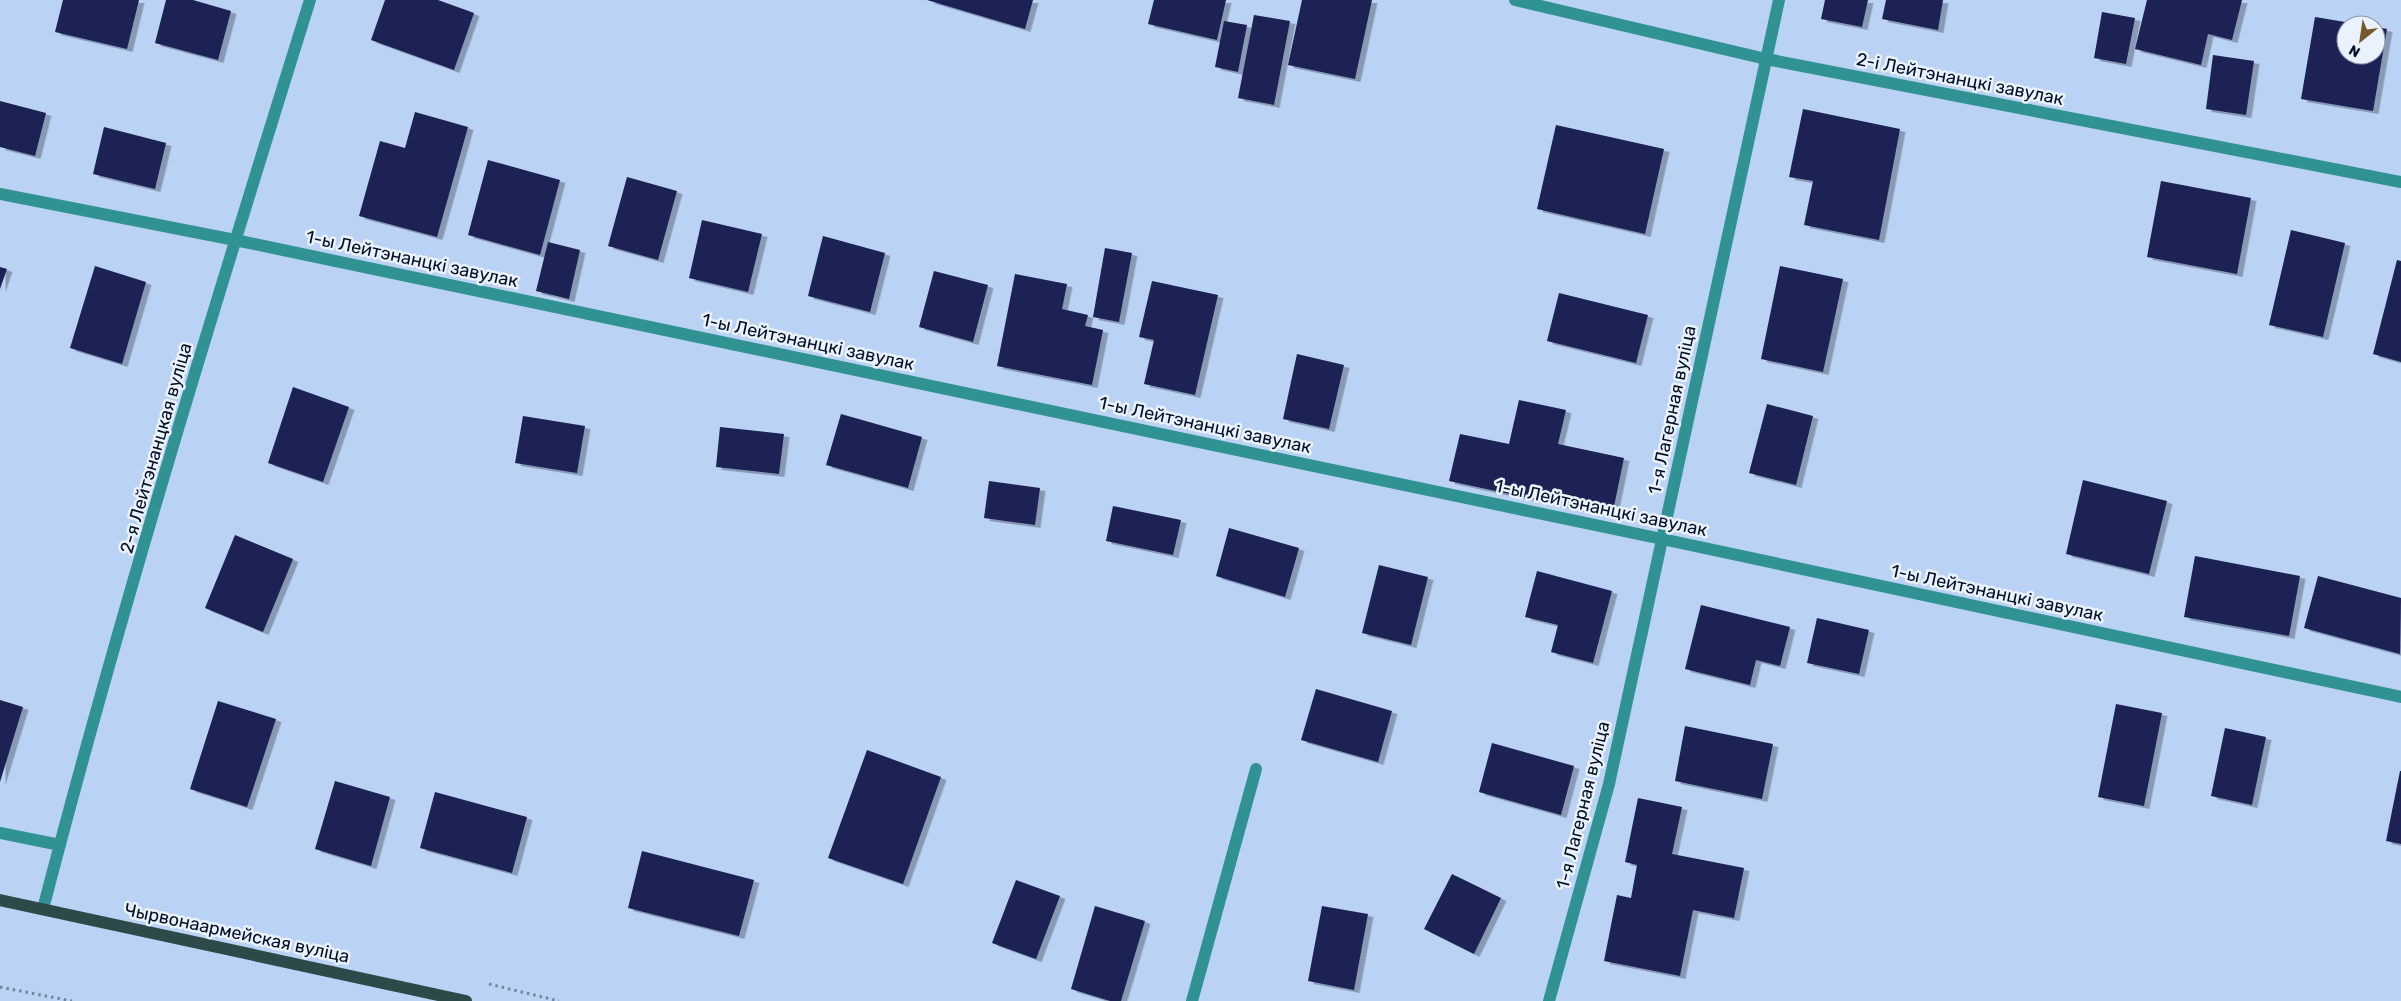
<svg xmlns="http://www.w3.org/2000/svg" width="2401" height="1001" viewBox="0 0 2401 1001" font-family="Rubik,sans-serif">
<defs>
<filter id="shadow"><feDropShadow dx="5.5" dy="3" stdDeviation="0" flood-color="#0004"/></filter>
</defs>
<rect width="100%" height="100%" fill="#bad2f4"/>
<path fill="#1d2052" filter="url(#shadow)" d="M63 0H139L127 49 55 32Z
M166 0H193L231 11 218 60 155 43Z
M385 0H438L474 13 454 70 371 40Z
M927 0H1033L1025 29Z
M1154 0H1226L1217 40 1148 24Z
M1302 0H1372L1355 79 1288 65Z
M1825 0H1868L1862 27 1821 19Z
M1886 0H1943L1938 30 1882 19Z
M2147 0H2242L2232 40 2208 34 2201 65 2135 49Z
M2102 12 2135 18 2126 64 2094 58Z
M1254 15 1290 21 1274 105 1238 98Z
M2315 17 2357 24 2346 25V55H2376V27L2387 29 2373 111 2301 99Z
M1224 21 1247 25 1238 72 1215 67Z
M2213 55 2254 61 2246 115 2206 109Z
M0 101 46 113 35 156 0 147Z
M1803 109 1900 129 1879 240 1804 225 1813 181 1789 177Z
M415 112 468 127 437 237 359 216 380 141 405 148Z
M1556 125 1664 149 1645 234 1537 209Z
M104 127 166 143 155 189 93 174Z
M488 160 560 180 540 255 468 235Z
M627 177 677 191 658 260 608 246Z
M2161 181 2251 198 2237 274 2147 257Z
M702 220 762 234 748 292 689 278Z
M2291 230 2345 243 2323 337 2269 325Z
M823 236 885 253 870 312 808 296Z
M548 242 580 250 569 299 536 291Z
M1105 248 1132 253 1119 322 1093 317Z
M2397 260 2401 261V362L2373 354Z
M95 266 146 282 122 364 70 348Z
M1780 266 1843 279 1823 372 1761 359Z
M0 267 7 269 0 289Z
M934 271 988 285 973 342 919 327Z
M1015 274 1067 284 1062 309 1088 315 1085 326 1103 330 1092 385 997 366Z
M1152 281 1218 295 1195 395 1144 384 1154 340 1139 337Z
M1559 293 1648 315 1636 363 1547 341Z
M1297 354 1344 365 1329 429 1283 419Z
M293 387 349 407 323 482 268 463Z
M1519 400 1566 410 1558 444 1624 458 1612 516 1449 481 1460 434 1509 444Z
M1767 404 1813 416 1796 485 1749 473Z
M841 414 922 437 908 488 826 465Z
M523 416 585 426 577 473 515 463Z
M720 427 784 434 779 474 716 467Z
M2083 480 2167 501 2149 574 2066 554Z
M989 481 1040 488 1035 525 984 518Z
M1113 506 1181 520 1173 555 1106 541Z
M1229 528 1299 548 1285 597 1216 576Z
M235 535 293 559 263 632 205 608Z
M2195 556 2300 576 2289 636 2184 617Z
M1379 565 1428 577 1411 645 1362 633Z
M1537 571 1612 591 1593 663 1551 652 1558 625 1525 617Z
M2318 576 2401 598 2400 654 2304 628Z
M1701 605 1790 627 1780 666 1756 660 1750 685 1685 669Z
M1817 618 1869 630 1859 674 1807 663Z
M1316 689 1392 711 1378 762 1301 740Z
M0 700 23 707 0 782Z
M218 701 276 719 247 807 190 789Z
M2116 704 2162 713 2144 806 2098 797Z
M1685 726 1773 744 1762 799 1675 781Z
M2225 728 2266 737 2252 805 2211 796Z
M1492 743 1574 766 1561 815 1479 792Z
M867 750 941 777 903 884 828 858Z
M2400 771H2401V844L2386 841Z
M335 781 390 797 371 866 315 849Z
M435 792 527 817 512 873 420 848Z
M1638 798 1682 807 1672 854 1744 868 1734 918 1693 910 1680 976 1604 961 1617 895 1631 898 1637 865 1625 862Z
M642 851 754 880 739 936 628 908Z
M1452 874 1501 898 1474 954 1424 929Z
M1016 880 1060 896 1036 959 992 943Z
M1095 906 1145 921 1121 1001H1110L1071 989Z
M1322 906 1368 914 1354 990 1308 981Z"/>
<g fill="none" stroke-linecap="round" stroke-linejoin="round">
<path stroke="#7185a1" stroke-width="3" stroke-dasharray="2.5 4" stroke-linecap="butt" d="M489 984 559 1001
M0 987 72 1001"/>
<path stroke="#309293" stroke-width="12" d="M1515 0 1766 59 2401 182
M0 194 235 240 1662 539 2401 697
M0 833 60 845
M43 909C122 604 216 301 310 0
M1192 1001 1256 769
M1549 1001 1609 784 1779 0"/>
<path stroke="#2d4949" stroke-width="12" d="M0 900 466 1001"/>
</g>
<g text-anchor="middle" stroke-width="5" stroke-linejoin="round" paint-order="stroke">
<g font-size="18" fill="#031023" stroke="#e9f2fd">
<text transform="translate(1960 79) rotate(11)" y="6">2-і Лейтэнанцкі завулак</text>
<text transform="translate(412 259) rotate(12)" y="6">1-ы Лейтэнанцкі завулак</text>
<text transform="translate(808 342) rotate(12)" y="6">1-ы Лейтэнанцкі завулак</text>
<text transform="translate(1672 410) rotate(-78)" y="6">1-я Лагерная вуліца</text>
<text transform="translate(1205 425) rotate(12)" y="6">1-ы Лейтэнанцкі завулак</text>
<text transform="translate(156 448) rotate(-74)" y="6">2-я Лейтэнанцкая вуліца</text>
<text transform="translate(1601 508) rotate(12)" y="6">1-ы Лейтэнанцкі завулак</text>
<text transform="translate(1997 593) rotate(12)" y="6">1-ы Лейтэнанцкі завулак</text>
<text transform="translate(1583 805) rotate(-76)" y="6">1-я Лагерная вуліца</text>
<text transform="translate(237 933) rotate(12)" y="6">Чырвонаармейская вуліца</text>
</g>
</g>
<g transform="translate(2361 40) rotate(210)"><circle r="24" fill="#e9f2fd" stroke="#8d98a6"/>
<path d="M0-4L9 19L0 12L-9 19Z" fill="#76592d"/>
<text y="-8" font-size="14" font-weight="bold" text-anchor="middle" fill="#031023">N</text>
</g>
</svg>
